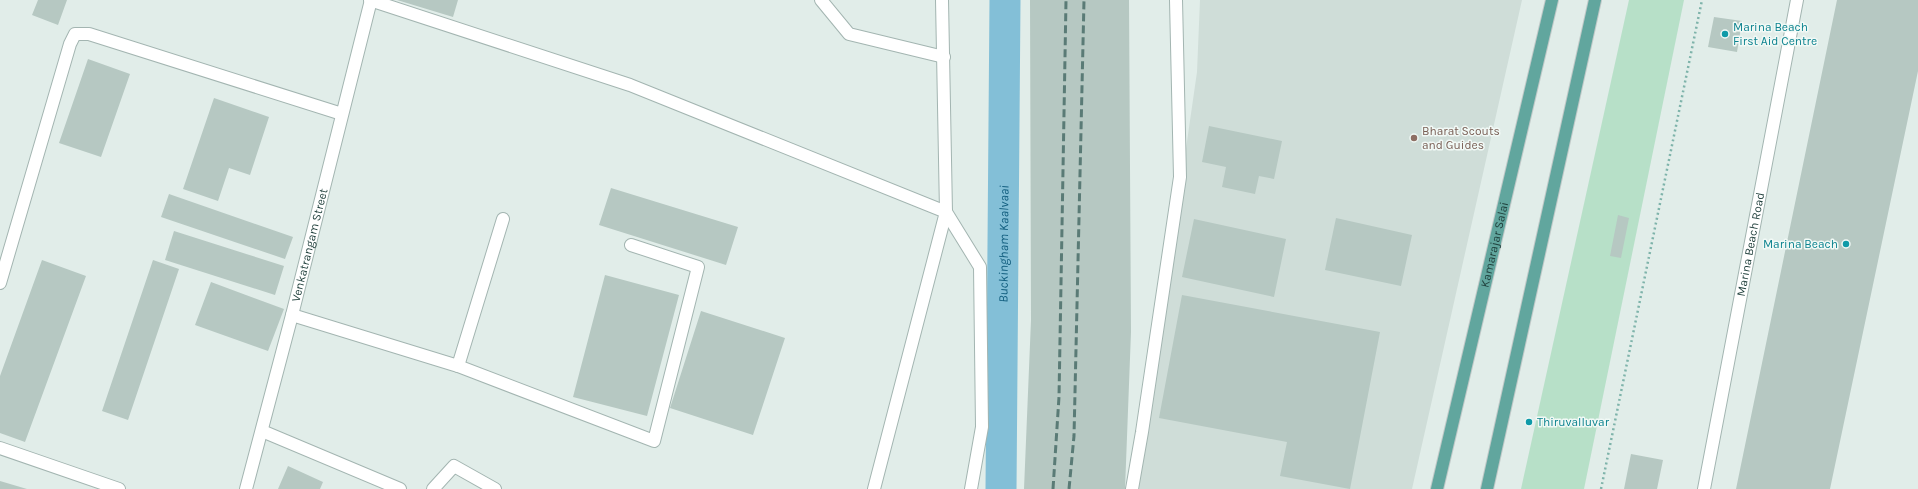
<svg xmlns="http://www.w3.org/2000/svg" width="1918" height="489" viewBox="0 0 1918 489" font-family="Karla,sans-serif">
<rect width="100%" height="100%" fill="#e1ede9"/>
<path fill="#cfddd8" d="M1200 0H1522L1412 489H1137L1197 72Z"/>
<path fill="#b7e0c8" d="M1629 0H1684L1584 489H1521Z"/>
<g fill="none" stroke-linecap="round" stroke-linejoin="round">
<path stroke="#83bfd7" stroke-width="31" id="s1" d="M1001 489 1005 0"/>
</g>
<path fill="#b6c8c2" d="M38 0H67L58 25 32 15Z
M397 0H458L453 17Z
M1030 0H1129L1131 332 1125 489H1024L1031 320Z
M1837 0H1918V71L1830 489H1736Z
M1714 17 1742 21 1737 52 1708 47Z
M88 59 130 74 101 157 59 143Z
M214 98 269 117 250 175 229 168 218 201 183 189Z
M1209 126 1282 141 1274 179 1259 176 1255 194 1222 187 1226 167 1202 162Z
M611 188 738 227 726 265 599 225Z
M169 194 293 237 285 259 161 217Z
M1618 215 1629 218 1621 258 1610 256Z
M1336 218 1412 235 1401 286 1325 270Z
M1194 219 1286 239 1274 297 1182 277Z
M174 231 284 266 275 295 165 260Z
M42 260 86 276 25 442 0 433V376Z
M153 260 179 269 128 420 102 411Z
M605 275 679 295 647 416 573 397Z
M211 282 284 309 268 351 195 325Z
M1182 295 1380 332 1350 489 1280 476 1287 442 1159 418Z
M701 311 785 338 753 435 670 408Z
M1631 454 1663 460 1657 489H1624Z
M288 466 323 482 320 489H278Z
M0 481 27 489H0Z"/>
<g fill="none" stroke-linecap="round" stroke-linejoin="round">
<g stroke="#a3b5b1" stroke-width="14">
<g id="minor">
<path d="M370 0 630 85 946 212 874 489"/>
<path d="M821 0 849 34 944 57"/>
<path d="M942 0 946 212 980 267 982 427 971 489"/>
<path d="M0 283 70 44 75 34H89L342 114"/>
<path d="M292 315 458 366 654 441 698 267 631 245"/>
<path d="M458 366 503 219"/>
<path d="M262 431 400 489"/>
<path d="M0 448 119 489"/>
<path id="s2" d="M246 489 292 315 371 0"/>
<path d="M433 489 454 466 495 489"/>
<path d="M1132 489 1142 432 1180 177 1176 0"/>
<path id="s3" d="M1704 489 1797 0"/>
</g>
</g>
<g stroke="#c0c9c8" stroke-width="14">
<g id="major">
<path id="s4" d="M1437 489 1552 0"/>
<path d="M1487 489 1595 0"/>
</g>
</g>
<path stroke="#7eb3aa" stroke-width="2.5" stroke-dasharray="2 3" stroke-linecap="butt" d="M1601 489 1702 0"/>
<use href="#minor" stroke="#fff" stroke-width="12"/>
<use href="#major" stroke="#61a69e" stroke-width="12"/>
<path stroke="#5a7b76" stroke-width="3" stroke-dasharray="8 4" stroke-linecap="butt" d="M1053 489 1059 397 1066 0
M1069 489 1074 436 1084 0"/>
</g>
<g fill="#0f9aa8" stroke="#f1f9f6" stroke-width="1.5">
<circle cx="1725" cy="34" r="4"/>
<circle cx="1846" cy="244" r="4"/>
<circle cx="1529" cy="422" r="4"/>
</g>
<circle fill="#8d6e63" stroke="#f1f9f6" stroke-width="1.5" cx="1414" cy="138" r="4"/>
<g text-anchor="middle" stroke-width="3" stroke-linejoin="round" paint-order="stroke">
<g font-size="12" fill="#0d838f" stroke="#f1f9f6" text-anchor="start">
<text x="1733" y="31">Marina Beach<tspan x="1733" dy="14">First Aid Centre</tspan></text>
<text x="1838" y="248" text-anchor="end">Marina Beach</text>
<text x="1537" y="426">Thiruvalluvar</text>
</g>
<g font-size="12" fill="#785e54" stroke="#f1f9f6" text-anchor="start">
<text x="1422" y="135">Bharat Scouts<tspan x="1422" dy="14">and Guides</tspan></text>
</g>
<g font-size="12" fill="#1f3f3b" stroke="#f1f9f6">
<text dy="4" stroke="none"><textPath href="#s4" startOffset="251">Kamarajar Salai</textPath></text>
<text dy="4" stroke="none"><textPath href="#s2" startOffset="252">Venkatrangam Street</textPath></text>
<text dy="4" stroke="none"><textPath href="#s3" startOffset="249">Marina Beach Road</textPath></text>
</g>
<g font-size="13" font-style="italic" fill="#146081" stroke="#f1f9f6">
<text dy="5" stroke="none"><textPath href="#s1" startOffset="245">Buckingham Kaalvaai</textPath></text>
</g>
</g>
</svg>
